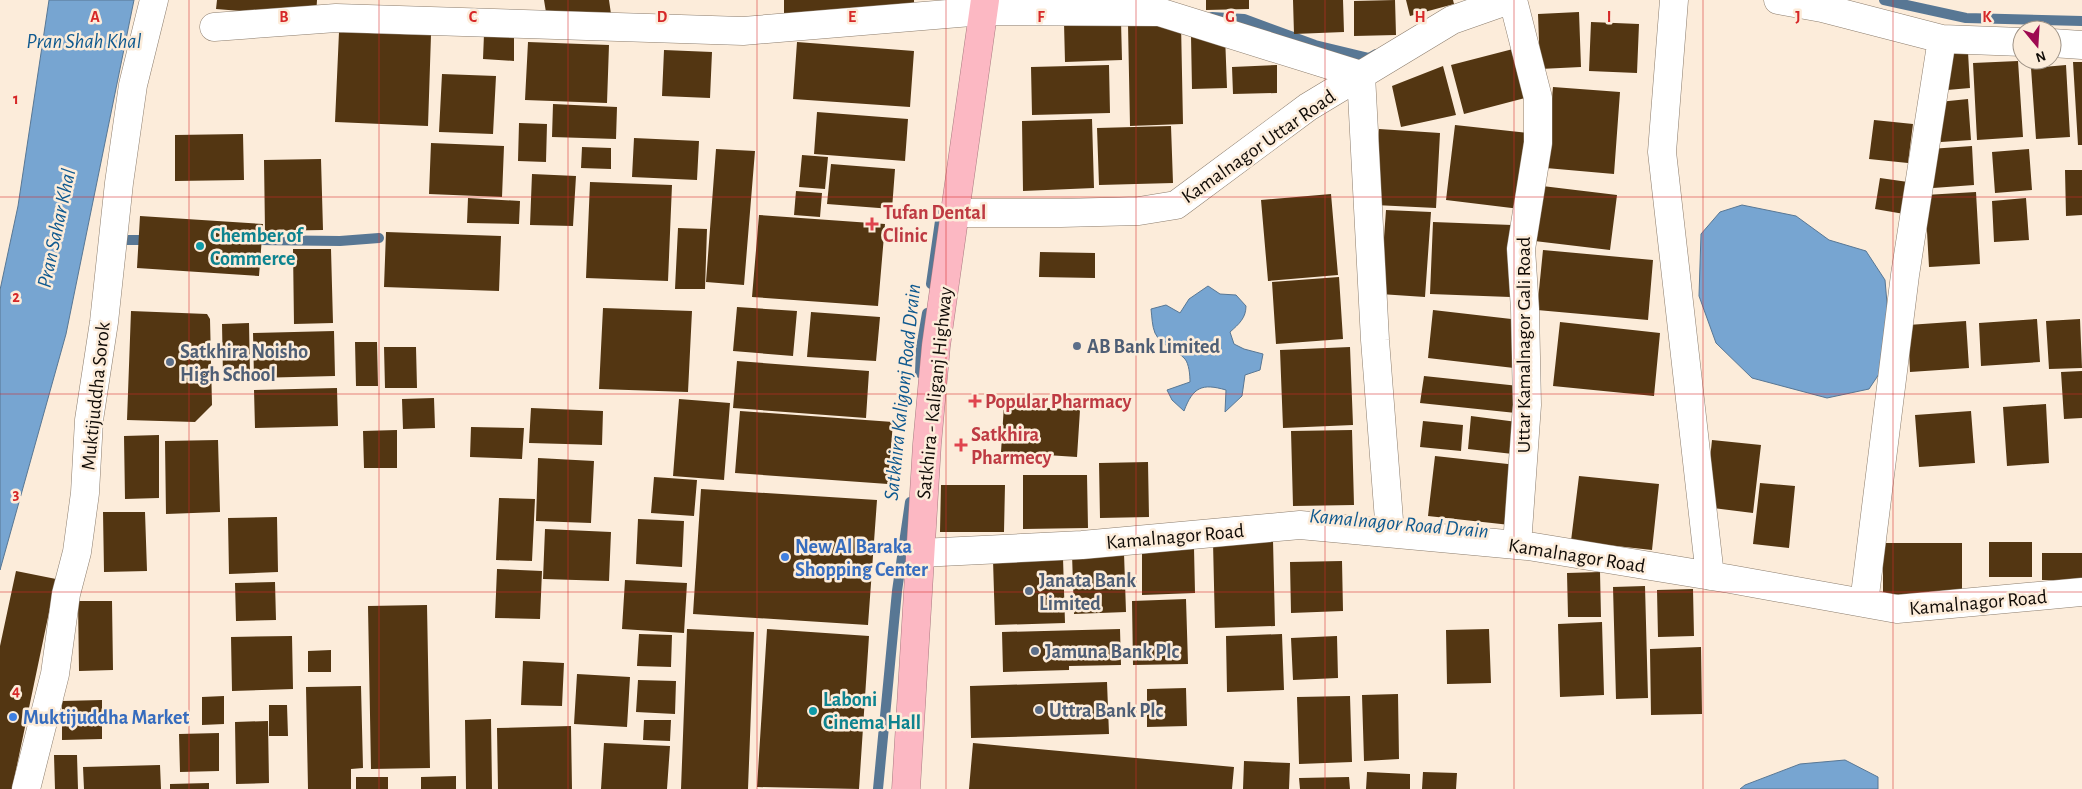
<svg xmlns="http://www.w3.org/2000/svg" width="2082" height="789" viewBox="0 0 2082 789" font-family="'Alegreya Sans',sans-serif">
<rect width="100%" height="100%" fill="#fcecda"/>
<path fill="#77a5d1" stroke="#587794" d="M49 0H134L66 334 0 570V290L18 206Z
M1742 205 1796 216 1829 240 1866 251 1885 280 1888 315 1883 368 1869 389 1827 398 1752 378 1716 343 1699 296 1701 234 1720 212Z
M1208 286 1220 294 1236 295 1246 306C1246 318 1239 324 1230 332L1234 344 1244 349 1263 354 1260 370 1245 375 1242 396 1225 412 1226 390C1202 383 1193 387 1184 411L1172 400 1167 390 1190 382C1190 375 1189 364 1185 359 1176 349 1161 346 1155 333 1152 326 1152 317 1151 309L1166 305 1180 313 1189 299Z
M1845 760 1878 777V789H1740L1745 785 1800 764Z"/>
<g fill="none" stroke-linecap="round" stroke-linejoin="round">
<path stroke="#587794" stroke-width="10" d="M1884 0 1966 18 2082 21
M1212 17 1244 19 1315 45 1369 58 1376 54
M250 240 340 241 379 238
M116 243 124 240H150
M931 284 941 214
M920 373 921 348 927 313
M878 789 897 591 910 502"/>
</g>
<path fill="#533612" d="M217 0H317L316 17 216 9Z
M544 0H609L613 28 550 37Z
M784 0H914V12L784 16Z
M1206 0H1249V9L1206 10Z
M1293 0H1343L1344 32 1294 34Z
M1395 0 1396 35 1354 36V1Z
M1406 0H1453L1454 4 1410 16Z
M1579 12 1581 67 1540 69 1538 14Z
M1121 21 1122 60 1065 62 1064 23Z
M1591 22 1639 24 1637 73 1589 71Z
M1181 23 1183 124 1130 126 1128 24Z
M339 32 431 35 428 126 335 122Z
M484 34 514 35V61L483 59Z
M1225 35 1227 88 1192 89 1191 36Z
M528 42 609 45 607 103 525 100Z
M797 42 914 51 910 107 793 99Z
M1513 49 1525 98 1464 114 1451 65Z
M664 50 712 52 710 98 662 96Z
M1968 52 1970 88 1947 90 1945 53Z
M2018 61 2023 137 1977 140 1973 63Z
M2073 62H2082V145H2078Z
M1109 65 1110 113 1032 115 1031 67Z
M1277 65V93L1233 94 1232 67Z
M2066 65 2070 137 2036 139 2031 68Z
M1443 66 1456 115 1401 127 1392 86Z
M442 74 496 76 493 134 439 132Z
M1553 87 1620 92 1614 174 1546 168Z
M1968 99 1971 140 1941 142 1939 102Z
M553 104 617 107 616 139 552 137Z
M817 112 908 119 905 161 814 154Z
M1092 119 1094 188 1023 191 1022 121Z
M1874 120 1913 124 1908 163 1869 159Z
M519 123 547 124 546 162 518 161Z
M1455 125 1529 133 1520 209 1446 200Z
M1171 126 1173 183 1099 185 1097 128Z
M1379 129 1440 133 1436 208 1375 205Z
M243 134 244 180 175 181V135Z
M634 138 699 141 697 180 632 177Z
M431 143 504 146 502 197 429 194Z
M1972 146 1974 185 1933 188 1930 149Z
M582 147 611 148V169L581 168Z
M716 149 755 151 744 285 706 282Z
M2029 149 2032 190 1995 193 1992 152Z
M802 155 828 157 825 189 799 187Z
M321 159 323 230 265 231 264 160Z
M831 164 895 169 892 209 827 204Z
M2065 170H2082V215L2066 216Z
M532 174 576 176 573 226 530 225Z
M1880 178 1915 183 1910 215 1875 209Z
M590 182 672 185 668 281 586 278Z
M1534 185 1617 195 1610 250 1526 240Z
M796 191 822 193 820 217 794 215Z
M1976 192 1980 264 1929 267 1925 195Z
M1331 194 1338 275 1268 281 1261 200Z
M468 198 520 201 519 224 467 223Z
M2026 198 2029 240 1994 242 1992 201Z
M1386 210 1431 212 1425 297 1380 294Z
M759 215 885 224 878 306 752 297Z
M140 216 263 224 259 276 137 268Z
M1433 222 1512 225 1510 297 1430 294Z
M678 228 707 229 705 289H675Z
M386 232 501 236 499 291 384 287Z
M293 249H331L333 323 294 324Z
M1543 250 1653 260 1648 320 1537 310Z
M1040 252 1095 253V278L1039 277Z
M1339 277 1343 339 1276 344 1272 282Z
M737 307 797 311 793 356 733 351Z
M603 308 692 311 688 392 599 389Z
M1433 310 1520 320 1514 368 1428 358Z
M131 311 207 314 210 319 212 405 195 422 127 420Z
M811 312 880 317 876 361 807 357Z
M2037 319 2040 362 1981 366 1979 323Z
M2080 319 2082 368 2049 369 2046 321Z
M1966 321 1969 368 1910 372 1908 325Z
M1560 322 1660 333 1654 396 1553 386Z
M249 323 250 376H223L222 324Z
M334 331 335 376 254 378 253 333Z
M355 342H377L378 386H356Z
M384 347H416L417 388H385Z
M1350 347 1353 425 1283 428 1280 350Z
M737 361 869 371 866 418 733 408Z
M2082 371V418L2064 419 2061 372Z
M1424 376 1519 386 1516 413 1420 403Z
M337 388 338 426 255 428 254 390Z
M434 398 435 428 403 429 402 399Z
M679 399 730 403 724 480 673 476Z
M2046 404 2049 463 2007 466 2003 407Z
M1004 405 1080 410 1077 457 1001 452Z
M531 408 603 411 602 445 529 443Z
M740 411 893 422 888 484 735 473Z
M1971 411 1975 463 1919 467 1915 415Z
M1471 416 1517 422 1513 454 1468 449Z
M1423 421 1463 425 1461 451 1420 447Z
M471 427 524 428 522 459 470 457Z
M397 430V468H364L363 431Z
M1352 430 1354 505 1293 506 1291 431Z
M159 435V498L125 499 124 436Z
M218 440 220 512 166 514 165 441Z
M1712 440 1761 445 1753 513 1705 507Z
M1435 456 1535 467 1528 527 1428 516Z
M538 458 594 461 591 523 536 521Z
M1148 462 1149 517 1100 518 1099 463Z
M1023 475H1087L1088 528 1023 529Z
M1579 476 1659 484 1652 550 1571 541Z
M654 477 697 480 694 516 651 513Z
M1760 483 1795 486 1789 548 1753 544Z
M941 485H1005L1004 532H940Z
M701 489 877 500 868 625 693 614Z
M499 498 535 499 532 561 496 560Z
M103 512H145L147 571 104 572Z
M277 517 278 572 229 574 228 518Z
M638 519 684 521 682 567 636 564Z
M545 529 611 532 609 581 543 579Z
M1273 540 1275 626 1215 628 1213 542Z
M1989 542H2032V577H1989Z
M1883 543H1962V596H1883Z
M1194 548 1195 593 1142 595V549Z
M1124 553 1126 612 1074 614 1072 554Z
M2042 553H2082V580H2042Z
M1063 558 1065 623 995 625 993 560Z
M1342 561 1343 611 1291 613 1290 562Z
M497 569 542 571 540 619 495 618Z
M16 571 56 579 12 789H0V646Z
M1600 572 1601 617H1568L1567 573Z
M625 580 687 583 684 633 622 629Z
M275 582 276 620 236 621 235 583Z
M1645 586 1648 698 1616 699 1613 587Z
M1693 589 1694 636 1658 637 1657 590Z
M1186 599 1188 664 1133 665 1132 601Z
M78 601H112L113 670 79 671Z
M427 605 430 768 371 769 368 606Z
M1602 622 1604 695 1560 697 1558 624Z
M687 629 754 632 748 789H681Z
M767 629 869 636 859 789 757 787Z
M1120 629 1121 665 1069 666V670L1003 672 1002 632Z
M1489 629 1491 683 1447 684 1446 630Z
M639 634 672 635 671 667 637 666Z
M1282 634 1284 690 1227 692 1226 636Z
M292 636 293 689 232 691 231 637Z
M1337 636 1338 678 1293 680 1291 638Z
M1701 647 1702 714 1651 715 1650 649Z
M331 650V672H308V651Z
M523 661 564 663 562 706 521 705Z
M577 674 630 677 627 727 574 724Z
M638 680 676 681 675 714 636 712Z
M1107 682 1109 734 971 738 970 686Z
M361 686 363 768 351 769V789H308L306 687Z
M1186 688 1187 726 1147 727V689Z
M1398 694 1399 759 1364 761 1362 695Z
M224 696V724L202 725V697Z
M1350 696 1352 762 1299 764 1297 697Z
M102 700V739L62 740V701Z
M269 705H287L288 736H269Z
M491 719 492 789H466L465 720Z
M644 720H671L670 741 643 740Z
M268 721 269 783 236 784 235 722Z
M571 726 572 789H498L497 728Z
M219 733V771L180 772 179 734Z
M604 743 670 746 667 789H601Z
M973 743 1234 767 1232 789H969Z
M54 755H77L78 789H55Z
M1244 761 1290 763 1289 789H1243Z
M160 765 161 789H84L83 767Z
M1367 772 1410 774V789H1366Z
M1423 772 1457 773 1456 789H1422Z
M456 776V789H421V777Z
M356 777H388V789H356Z
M1349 777 1350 789H1300L1299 778Z
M209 783V789H170V784Z"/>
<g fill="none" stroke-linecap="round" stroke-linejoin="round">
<g stroke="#8c7d6d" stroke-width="29">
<path id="minor" d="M1513 0 1538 98V143L1521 249 1525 309 1527 405 1517 545
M1674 0 1662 152 1710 576
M1778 0 1822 8 1942 39 2022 42
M214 27 336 18 743 31 983 11 1159 12 1361 75 1375 340 1390 533
M2052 43 2082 45
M955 213H1061L1139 211 1176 205 1308 107 1452 20 1509 0
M920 553 1082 545 1300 525 1528 546 1730 579 1897 609 2082 592
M1864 603 1905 275 1942 39
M26 789 55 674 66 594 77 552 85 493 89 420 104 322 119 183 133 85 154 0"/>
</g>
<g stroke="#a97b81" stroke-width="29">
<path id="highway" d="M906 789 927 444 936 346 985 0"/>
</g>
<use href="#minor" stroke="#fff" stroke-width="28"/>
<use href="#highway" stroke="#fcb8c3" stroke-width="28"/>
</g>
<path fill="none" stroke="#d62828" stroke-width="1" stroke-opacity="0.55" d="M189 0V789M379 0V789M568 0V789M757 0V789M946 0V789M1136 0V789M1325 0V789M1514 0V789M1703 0V789M1893 0V789M0 197H2082M0 394H2082M0 592H2082"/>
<g fill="#e0444e" stroke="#fcecda" stroke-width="2">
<path d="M869.5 216.5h5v5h5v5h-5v5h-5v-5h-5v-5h5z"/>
<path d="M972.5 393.5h5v5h5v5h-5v5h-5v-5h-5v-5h5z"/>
<path d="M958.5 437.5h5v5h5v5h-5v5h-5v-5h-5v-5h5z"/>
</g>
<g fill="#0f9aa8" stroke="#fcecda" stroke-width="2">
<circle cx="200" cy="246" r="5"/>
<circle cx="813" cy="711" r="5"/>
</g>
<g fill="#5c6f8a" stroke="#fcecda" stroke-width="2">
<circle cx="1077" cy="346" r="5"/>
<circle cx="170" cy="362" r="5"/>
<circle cx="1029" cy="591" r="5"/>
<circle cx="1035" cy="651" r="5"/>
<circle cx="1039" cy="710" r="5"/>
</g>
<g fill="#3f7fe0" stroke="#fcecda" stroke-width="2">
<circle cx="785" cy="557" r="5"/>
<circle cx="13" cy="717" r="5"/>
</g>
<g text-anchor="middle" stroke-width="5" stroke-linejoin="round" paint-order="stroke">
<g font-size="20" fill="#100b06" stroke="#fcecda">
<text transform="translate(1258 146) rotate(-35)" y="7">Kamalnagor Uttar Road</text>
<text transform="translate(1523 345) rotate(-90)" y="7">Uttar Kamalnagor Gali Road</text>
<text transform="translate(934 393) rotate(-84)" y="7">Satkhira - Kaliganj Highway</text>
<text transform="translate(95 396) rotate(-84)" y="7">Muktijuddha Sorok</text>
<text transform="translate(1175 536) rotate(-5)" y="7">Kamalnagor Road</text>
<text transform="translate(1577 555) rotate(9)" y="7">Kamalnagor Road</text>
<text transform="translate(1978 602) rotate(-5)" y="7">Kamalnagor Road</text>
</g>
<g font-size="20" font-weight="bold" fill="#be3a42" stroke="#fcecda" text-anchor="start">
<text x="883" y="219">Tufan Dental<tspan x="883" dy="23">Clinic</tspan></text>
<text x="985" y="408">Popular Pharmacy</text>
<text x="971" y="441">Satkhira<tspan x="971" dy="23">Pharmecy</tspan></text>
</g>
<g font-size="20" font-weight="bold" fill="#0d838f" stroke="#fcecda" text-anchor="start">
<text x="210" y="242">Chember of<tspan x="210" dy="23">Commerce</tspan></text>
<text x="823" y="706">Laboni<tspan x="823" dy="23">Cinema Hall</tspan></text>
</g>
<g font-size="20" font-weight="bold" fill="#4e5e75" stroke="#fcecda" text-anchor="start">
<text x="1087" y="353">AB Bank Limited</text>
<text x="180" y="358">Satkhira Noisho<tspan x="180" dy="23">High School</tspan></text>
<text x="1039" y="587">Janata Bank<tspan x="1039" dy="23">Limited</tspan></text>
<text x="1045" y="658">Jamuna Bank Plc</text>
<text x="1049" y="717">Uttra Bank Plc</text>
</g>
<g font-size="20" font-weight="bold" fill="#366cbe" stroke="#fcecda" text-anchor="start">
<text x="795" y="553">New Al Baraka<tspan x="795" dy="23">Shopping Center</tspan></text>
<text x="23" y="724">Muktijuddha Market</text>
</g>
<g font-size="21" font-style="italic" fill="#0f598f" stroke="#fcecda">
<text x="84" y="48">Pran Shah Khal</text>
<text transform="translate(56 228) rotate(-78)" y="7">Pran Sahar Khal</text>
<text transform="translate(902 392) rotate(-84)" y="7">Satkhira Kaligonj Road Drain</text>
<text transform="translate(1399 523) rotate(5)" y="7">Kamalnagor Road Drain</text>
</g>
</g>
<g font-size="16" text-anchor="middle" font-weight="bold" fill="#d62828" stroke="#fcecda" stroke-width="5" stroke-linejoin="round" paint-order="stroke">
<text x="95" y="22">A</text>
<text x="284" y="22">B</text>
<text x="473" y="22">C</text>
<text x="662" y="22">D</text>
<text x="852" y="22">E</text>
<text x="1041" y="22">F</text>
<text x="1230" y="22">G</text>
<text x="1420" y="22">H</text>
<text x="1609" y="22">I</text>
<text x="1798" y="22">J</text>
<text x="1987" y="22">K</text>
<text x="16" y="104">1</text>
<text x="16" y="302">2</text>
<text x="16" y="499">3</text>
<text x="16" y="696">4</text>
</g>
<g transform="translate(2037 45) rotate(162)"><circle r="24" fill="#fcecda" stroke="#9e9285"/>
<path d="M0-4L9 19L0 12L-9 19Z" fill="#9e0951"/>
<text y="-8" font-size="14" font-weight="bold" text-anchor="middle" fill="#100b06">N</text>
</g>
</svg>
